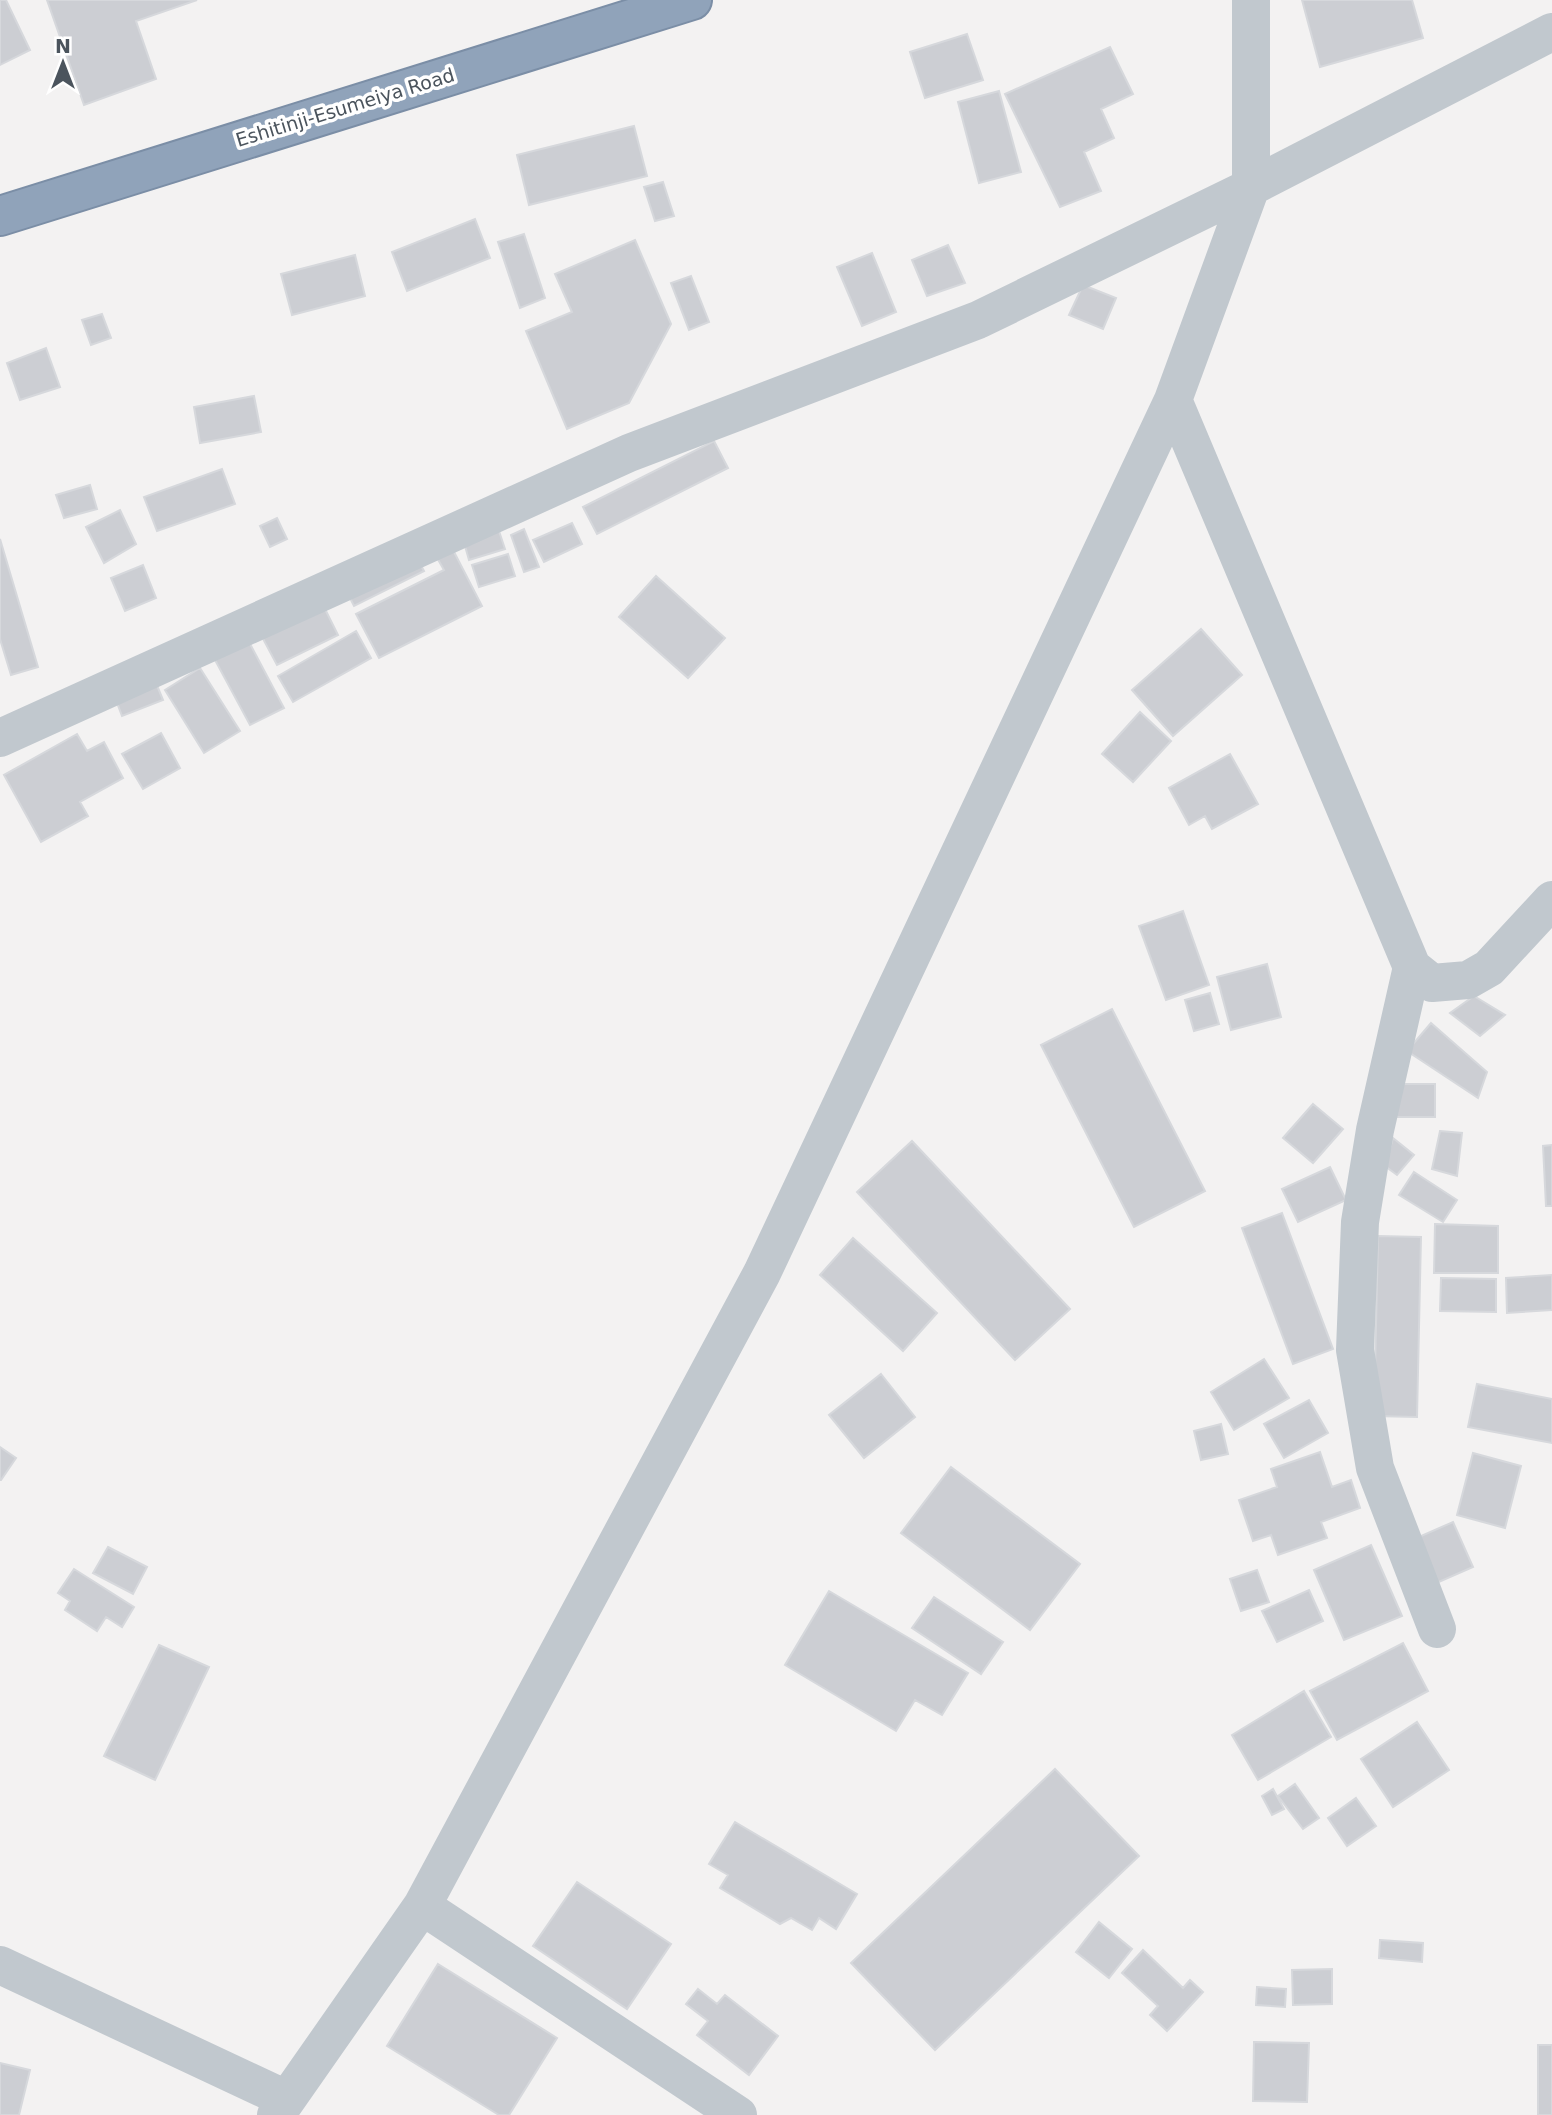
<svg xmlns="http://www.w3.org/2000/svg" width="1552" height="2115" viewBox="0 0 1552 2115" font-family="'DejaVu Sans',sans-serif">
<rect width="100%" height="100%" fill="#f3f2f2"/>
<path fill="#ccced3" stroke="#d6d8dc" stroke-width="2" d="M0 0H6L30 50 0 65Z
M47 0H197L136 21 156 79 84 105Z
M1302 0H1412L1423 38 1320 67Z
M967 34 983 80 925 98 910 52Z
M1110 47 1133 94 1101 109 1114 138 1084 152 1101 191 1060 207 1005 94Z
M999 91 1021 172 979 183 958 102Z
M634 126 647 176 529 205 517 155Z
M663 182 674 216 655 221 644 187Z
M475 219 490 258 407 291 392 252Z
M524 234 545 298 520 308 498 242Z
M635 240 671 324 629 403 567 429 526 331 572 312 555 274Z
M948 245 965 283 927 296 912 260Z
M872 253 896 312 862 326 837 267Z
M355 255 365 296 292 315 281 274Z
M691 276 709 322 689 330 671 283Z
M1083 285 1116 298 1103 329 1069 315Z
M102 314 111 338 91 345 82 320Z
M46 348 60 387 20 400 7 363Z
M254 396 261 432 200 443 194 407Z
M714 441 728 468 597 534 583 507Z
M222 469 235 504 157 531 144 497Z
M90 485 97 509 64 518 56 495Z
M120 510 136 544 104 563 86 527Z
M277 518 287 539 270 547 260 526Z
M572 523 582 544 544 562 533 540Z
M498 528 505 549 469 560 463 539Z
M524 529 539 567 524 572 511 535Z
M0 539 38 667 11 675 0 639Z
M452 548 482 606 379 658 356 614 444 570 436 556Z
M508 554 515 576 479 587 472 565Z
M417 558 424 571 354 606 347 592Z
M143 565 156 598 125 611 111 578Z
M656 576 725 638 688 678 619 617Z
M323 605 338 635 277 665 261 635Z
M1201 629 1242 675 1173 736 1132 690Z
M356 631 371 658 293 702 278 676Z
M249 642 284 708 250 725 215 660Z
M200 668 240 731 204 753 165 690Z
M156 683 163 700 122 716 116 700Z
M1140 712 1171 741 1133 782 1102 754Z
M161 733 180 768 143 789 122 754Z
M77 734 87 751 104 742 123 778 80 802 88 816 41 842 4 775Z
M1230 754 1258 804 1212 829 1205 816 1189 825 1169 788Z
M1183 911 1209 985 1166 1000 1139 926Z
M1267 964 1281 1017 1231 1030 1217 977Z
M1210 993 1219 1024 1194 1031 1185 1000Z
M1474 996 1505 1015 1480 1036 1450 1013Z
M1112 1009 1205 1191 1134 1227 1041 1045Z
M1431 1023 1487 1072 1478 1098 1407 1051Z
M1403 1084H1435V1117H1391Z
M1313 1104 1343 1129 1313 1163 1283 1138Z
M1440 1131 1462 1133 1457 1176 1432 1169Z
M1393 1138 1414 1155 1397 1175 1385 1166Z
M912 1141 1070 1309 1015 1360 857 1192Z
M1552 1145V1206H1546L1543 1146Z
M1330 1167 1346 1200 1298 1222 1282 1189Z
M1414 1172 1457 1200 1443 1222 1399 1195Z
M1282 1213 1333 1349 1293 1364 1242 1228Z
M1435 1224 1498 1226V1273H1434Z
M1378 1236 1421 1237 1417 1417 1374 1416Z
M853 1238 937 1313 903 1351 820 1275Z
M1552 1275V1310L1507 1313 1506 1278Z
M1441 1278 1496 1279V1312L1440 1311Z
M1264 1359 1289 1398 1234 1430 1211 1392Z
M881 1374 915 1417 864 1458 829 1415Z
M1477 1384 1552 1399V1443L1468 1427Z
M1309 1400 1328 1433 1284 1458 1264 1424Z
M1221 1424 1228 1454 1201 1460 1194 1431Z
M0 1447 16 1458 1 1480H0Z
M1320 1452 1332 1487 1351 1480 1360 1508 1321 1522 1327 1538 1278 1555 1271 1535 1253 1541 1239 1500 1277 1487 1271 1469Z
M1473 1453 1521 1466 1505 1528 1457 1515Z
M951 1467 1080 1564 1030 1630 901 1533Z
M1453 1522 1473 1567 1432 1585 1412 1540Z
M1371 1545 1402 1616 1344 1640 1314 1570Z
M108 1547 147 1567 133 1594 93 1573Z
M74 1569 134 1607 122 1627 106 1617 97 1631 65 1610 70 1601 58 1593Z
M1257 1570 1269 1602 1241 1611 1230 1579Z
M1309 1590 1323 1621 1277 1642 1262 1611Z
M829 1591 968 1673 942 1715 915 1700 896 1731 785 1665Z
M934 1597 1003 1642 981 1674 912 1628Z
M1403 1643 1428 1691 1337 1740 1310 1691Z
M159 1645 209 1667 155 1780 104 1756Z
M1304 1691 1331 1737 1258 1780 1232 1735Z
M1417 1722 1449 1770 1393 1807 1361 1759Z
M1055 1769 1139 1856 935 2050 851 1963Z
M1295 1784 1319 1818 1303 1829 1278 1796Z
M1273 1789 1284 1809 1272 1815 1262 1796Z
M1356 1798 1376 1826 1347 1846 1328 1818Z
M735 1822 857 1894 836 1929 819 1918 812 1930 791 1918 780 1924 720 1888 728 1875 709 1864Z
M577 1882 671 1944 627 2009 533 1946Z
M1099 1922 1132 1949 1109 1978 1076 1952Z
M1380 1940 1423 1943 1422 1962 1379 1958Z
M1143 1950 1183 1988 1190 1980 1203 1992 1167 2031 1150 2015 1158 2006 1122 1973Z
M438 1964 557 2038 509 2115H499L387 2046Z
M1332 1969V2004L1293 2005 1292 1970Z
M1257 1987 1286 1989 1285 2007 1256 2005Z
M698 1989 717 2004 725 1995 778 2036 749 2075 697 2035 708 2021 686 2004Z
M1254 2042 1309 2043 1307 2102 1253 2101Z
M1538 2045H1552V2115H1538Z
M0 2063 30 2070 19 2115H0Z"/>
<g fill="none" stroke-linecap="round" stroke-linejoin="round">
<g stroke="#7b8ea6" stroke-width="42">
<path id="highway" d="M0 216 692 0"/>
</g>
<path stroke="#c1c8ce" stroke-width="38" d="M1173 400 1412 967 1432 983 1468 980 1489 968 1552 900
M0 738 629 453 978 320 1251 187 1552 32
M1412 967 1375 1130 1360 1222 1355 1350 1375 1468 1437 1629
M422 1906 738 2115
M0 1965 286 2099
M276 2115 422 1906 762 1273 1173 400 1251 187V0"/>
<use href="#highway" stroke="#90a3ba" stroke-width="38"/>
</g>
<g text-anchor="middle" stroke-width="7" stroke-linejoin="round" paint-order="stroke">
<g font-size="19" fill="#4b545d" stroke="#fff">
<text transform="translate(345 107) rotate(-17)" y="7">Eshitinji-Esumeiya Road</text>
</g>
</g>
<g transform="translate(63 63)" stroke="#ffffff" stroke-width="5" paint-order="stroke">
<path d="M0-5L12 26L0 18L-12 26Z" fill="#4b545d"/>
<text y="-10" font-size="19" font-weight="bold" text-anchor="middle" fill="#4b545d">N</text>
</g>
</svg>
